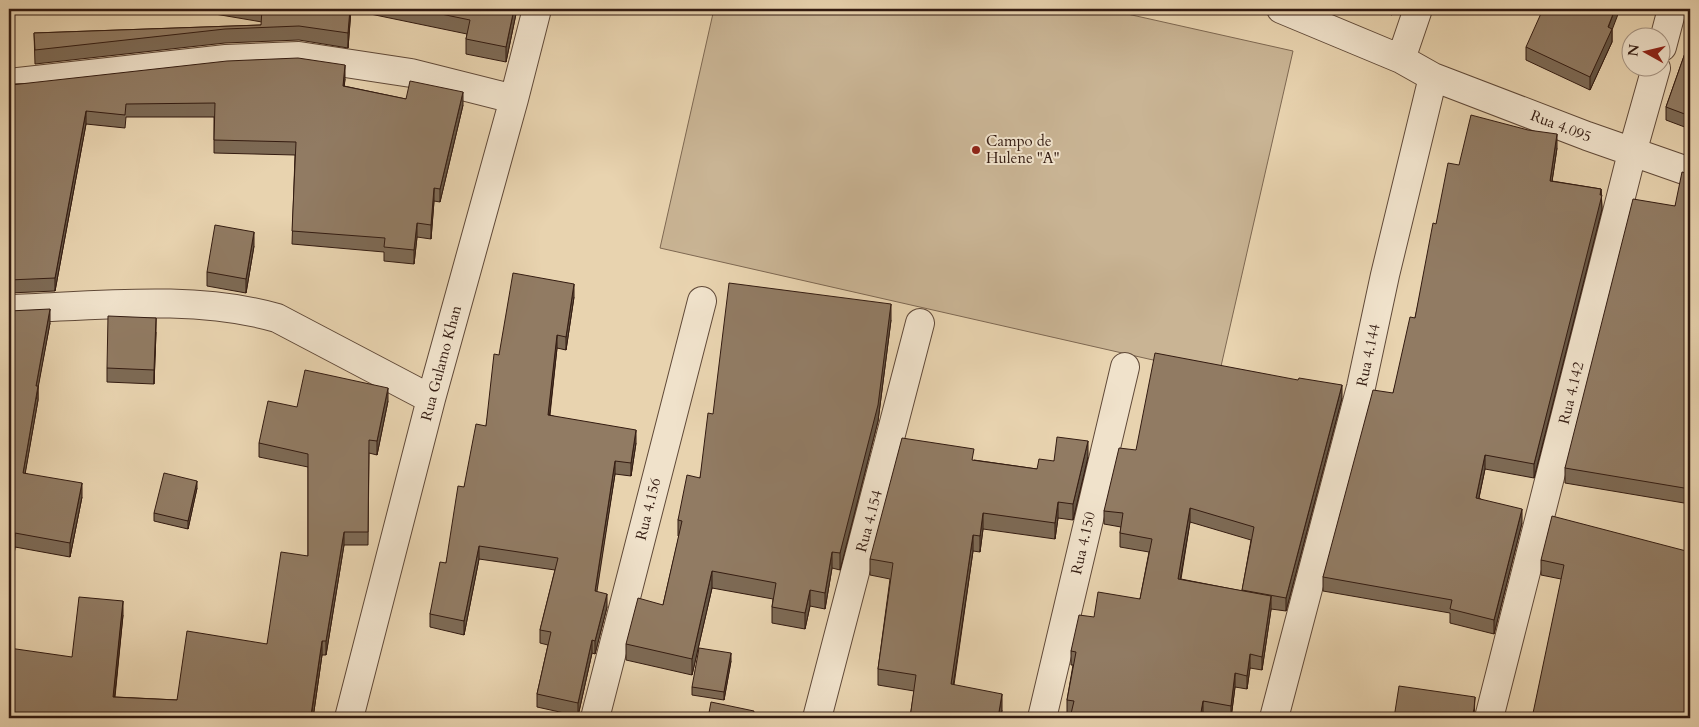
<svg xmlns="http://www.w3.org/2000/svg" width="1699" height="727" viewBox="0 0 1699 727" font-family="Cardo,serif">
<rect width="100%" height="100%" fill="#e8d3af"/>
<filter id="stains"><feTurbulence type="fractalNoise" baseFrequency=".004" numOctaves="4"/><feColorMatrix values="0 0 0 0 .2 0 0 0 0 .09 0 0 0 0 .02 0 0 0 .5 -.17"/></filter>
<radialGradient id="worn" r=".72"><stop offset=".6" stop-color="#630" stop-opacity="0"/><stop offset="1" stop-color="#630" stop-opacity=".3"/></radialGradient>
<path fill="#c9b494" stroke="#7e6852" d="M714 9H1105L1293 51 1219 375 660 248Z"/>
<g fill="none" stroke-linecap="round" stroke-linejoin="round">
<g stroke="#604938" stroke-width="30">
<path id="minor" d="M1281 9 1401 59
M1662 47 1672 9
M1433 77 1587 136 1690 172
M9 83 226 59 299 56 411 73 514 99
M9 309C95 306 194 294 277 318L431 399
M349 718 431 399 514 99 537 9
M595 718 702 301
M817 718 920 323
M1042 718 1125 367
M1274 718 1361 387 1385 275 1433 77 1401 59 1418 9
M1489 718 1632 153 1656 68"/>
</g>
<use href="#minor" stroke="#f0e2cb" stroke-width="28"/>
</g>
<path fill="#7d6a55" stroke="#331b11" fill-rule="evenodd" d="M209 9H517L506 62 466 54V39L467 34 351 10 348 48 299 40 225 43 35 64 34 33 261 25 262 22 209 13Z
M1375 9H1394L1392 15Z
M1612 30V42L1590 90 1526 60V47Z
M1690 39V129L1666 120V107Z
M345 79 344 86 406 99 463 105 440 202 434 201 431 239 417 237 414 264 384 261V252L292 244 295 155 214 153V117H126L125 128 86 124 55 291 9 293V84Z
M1557 148 1552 181 1601 189 1602 209 1534 478 1485 469 1479 498 1522 523 1494 634 1450 623V613L1323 591V577L1393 393 1415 318 1436 224 1459 165Z
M1690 174V504L1565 483V468L1675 206Z
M254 246 246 293 207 286V272Z
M574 297 566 350 557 348 550 415 636 443 631 476 615 474 596 591 607 607 595 654 592 653 578 716 537 707V694L548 645 540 643V630L555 570 479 559 464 635 430 627V614L446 563 464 487 486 426 499 355Z
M9 311 50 323 38 386V400L25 473 82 497 70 557 15 547 14 555H9Z
M891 320 878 421 840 570 832 568 825 609 810 606 805 629 772 623V607L773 599 712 588 692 675 626 660V644L663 605 679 536H678V520L700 478 713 414Z
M156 332 154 384 107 382V368Z
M1342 398 1286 611 1271 609 1262 670 1250 668 1247 689 1235 687 1231 718H1223L1203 715 1071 714H1067V700L1073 665H1071V651L1094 617 1140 599 1149 552 1120 547V533L1121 527 1104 524V511L1136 450ZM1190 522 1251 540 1242 591 1181 579Z
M388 401 377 455 369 453 368 545H344L326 655H322L313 718H9L72 657 123 615 115 697 177 700 267 644 308 556V467L259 457V443L297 407Z
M1088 457 1073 520 1058 518 1055 539 983 529 980 552 973 551 954 685 1002 710 1001 718H910L914 691 878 685V669L890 579 870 575V559L974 460 1037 469 1054 461Z
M197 488 188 529 154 521V513Z
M1690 552 1561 579 1541 575V560Z
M731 661 724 700 692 695V687Z"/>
<path fill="#665645" stroke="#331b11" d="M350 9H351L348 48V33Z
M514 9H517L506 62V47Z
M1392 9H1394L1392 15Z
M1615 9H1620L1612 30V42L1590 90V77Z
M345 65V79L343 99V86Z
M463 92V105L440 202V189Z
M86 111V124L55 291V278Z
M1557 134V148L1550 195V181Z
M434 188V201L431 239V225Z
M1601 189 1602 209 1534 478V464Z
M417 223V237L414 264V250Z
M254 232V246L246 293V279Z
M574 284V297L566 350V337Z
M891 304V320L878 421 840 570V553Z
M50 309V323L36 399V386Z
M156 318V332L154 384V370Z
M557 335V348L548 428V415Z
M1342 385V398L1286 611V598Z
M38 386V400L23 486V473Z
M388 388V401L377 455V441Z
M636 430V443L631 476V463Z
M1088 441V457L1073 520V504Z
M1485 455V469L1476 511V498Z
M615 461V474L595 604V591Z
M197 481V488L188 529V521Z
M82 483V497L70 557V543Z
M1058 502V518L1055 539V523Z
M1190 508V522L1178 592V579Z
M1522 509V523L1494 634V620Z
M983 513V529L980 552V536Z
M344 532V545L326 655V641Z
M15 533V547L14 555V542Z
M973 535V551L951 700V684Z
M479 546V559L464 635V621Z
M832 552V568L825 609V593Z
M712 571V588L692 675V659Z
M810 590V606L805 629V613Z
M607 594V607L595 654V641Z
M1271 596V610L1262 670V657Z
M123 601V615L113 711V697Z
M592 640V653L578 716V703Z
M322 641V655L313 718H311Z
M731 653V661L724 700V692Z
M1250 654V668L1247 689V676Z
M1235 673V687L1231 718V706Z
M1002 694V710L1001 718H998Z
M1475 697 1474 718H1472Z
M1203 701V718H1200Z"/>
<path fill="#917b63" stroke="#331b11" d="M262 9H350L348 33 299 26 225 29 35 50 34 33 261 25Z
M417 9H514L506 47 466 39 470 20Z
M1543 9H1615L1608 27 1612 29 1590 77 1526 47Z
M1690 39V116L1666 107Z
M298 58 345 65 343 86 406 99 410 81 463 92 440 189 434 188 431 225 417 223 414 250 384 247 385 238 292 231 296 142 214 140 215 103 126 104 125 115 86 111 55 278 9 280V84L11 85 227 61Z
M1471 115 1528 130 1557 134 1550 181 1601 189 1600 195H1602L1534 464 1485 455 1476 498 1522 509 1494 620 1450 609 1452 600 1323 577 1373 390 1393 393 1410 317 1415 318 1433 223 1436 224 1448 163 1459 165Z
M1682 172 1690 174V489L1565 468 1633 199 1675 206Z
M215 225 254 232 246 279 207 272Z
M513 273 574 284 566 337 557 335 548 415 636 430 631 463 615 461 595 591 607 594 595 641 592 640 578 703 537 694 551 632 540 630 558 558 479 546 464 621 430 614 440 562 446 563 458 486 464 487 476 424 486 426 494 354 499 355Z
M729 283 891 304 878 405 840 553 832 552 825 593 810 590 805 613 772 607 776 583 712 571 692 659 626 644 638 598 663 605 682 521 678 520 687 475 700 478 708 413 713 414Z
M50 309 36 386H38L23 473 82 483 70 543 15 533 14 542 9 541V311Z
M108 316 156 318 154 370 107 368Z
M1155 353 1298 380 1299 378 1342 385 1286 598 1242 590 1254 527 1190 508 1178 579 1271 596 1262 657 1250 654 1247 676 1235 673 1231 706 1203 701 1200 718H1070L1074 701 1067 700 1076 652 1071 651 1079 615 1094 617 1098 592 1140 599 1152 539 1120 533 1123 513 1104 511 1119 448 1136 450Z
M305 370 388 388 377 441 369 440 368 532H344L326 641H322L311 715 298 713 297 718H9V648L72 657 79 597 123 601 113 697 177 700 187 631 267 644 281 552 308 556V454L259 443 268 401 297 407Z
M1057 437 1088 441 1073 504 1058 502 1055 523 983 513 980 536 973 535 951 684 1002 694 998 718H910L916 675 878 669 893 563 870 559 902 438 974 449 972 460 1037 469 1039 459 1054 461Z
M164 473 197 481 188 521 154 513Z
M1552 516 1690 552V718H1532L1564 565 1541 560Z
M699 648 731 653 724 692 692 687Z
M1399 686 1475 697 1474 709 1472 718H1394Z
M711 702 754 711 753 718H708Z"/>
<circle fill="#8f2418" stroke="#f0e2cb" stroke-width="2" cx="976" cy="150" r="5"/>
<g text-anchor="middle" stroke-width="4" stroke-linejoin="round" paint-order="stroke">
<g font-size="15" fill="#331b11" stroke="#f0e2cb">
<text transform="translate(1561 126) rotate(21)" y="5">Rua 4.095</text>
<text transform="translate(1368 355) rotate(-78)" y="5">Rua 4.144</text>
<text transform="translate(441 363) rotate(-75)" y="5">Rua Gulamo Khan</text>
<text transform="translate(1571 393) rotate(-76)" y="5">Rua 4.142</text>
<text transform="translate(648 509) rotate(-76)" y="5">Rua 4.156</text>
<text transform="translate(869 521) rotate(-75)" y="5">Rua 4.154</text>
<text transform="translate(1083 543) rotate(-77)" y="5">Rua 4.150</text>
</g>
<g font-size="15" fill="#331b11" stroke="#f0e2cb" text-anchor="start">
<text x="986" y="146">Campo de<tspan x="986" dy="17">Hulene "A"</tspan></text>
</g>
</g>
<rect width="1699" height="727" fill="none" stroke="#e8d3af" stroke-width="30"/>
<rect x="10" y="10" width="1679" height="707" fill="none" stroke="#331b11" stroke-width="2.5"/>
<rect x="15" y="15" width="1669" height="697" fill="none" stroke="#331b11"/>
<g transform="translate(1646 52) rotate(278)"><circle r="24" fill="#f0e2cb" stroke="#a49281"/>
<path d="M0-4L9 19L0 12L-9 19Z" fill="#8f2418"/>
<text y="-8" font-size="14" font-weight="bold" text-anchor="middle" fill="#331b11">N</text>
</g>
<rect width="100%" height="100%" filter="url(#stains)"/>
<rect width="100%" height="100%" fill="url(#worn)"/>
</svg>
